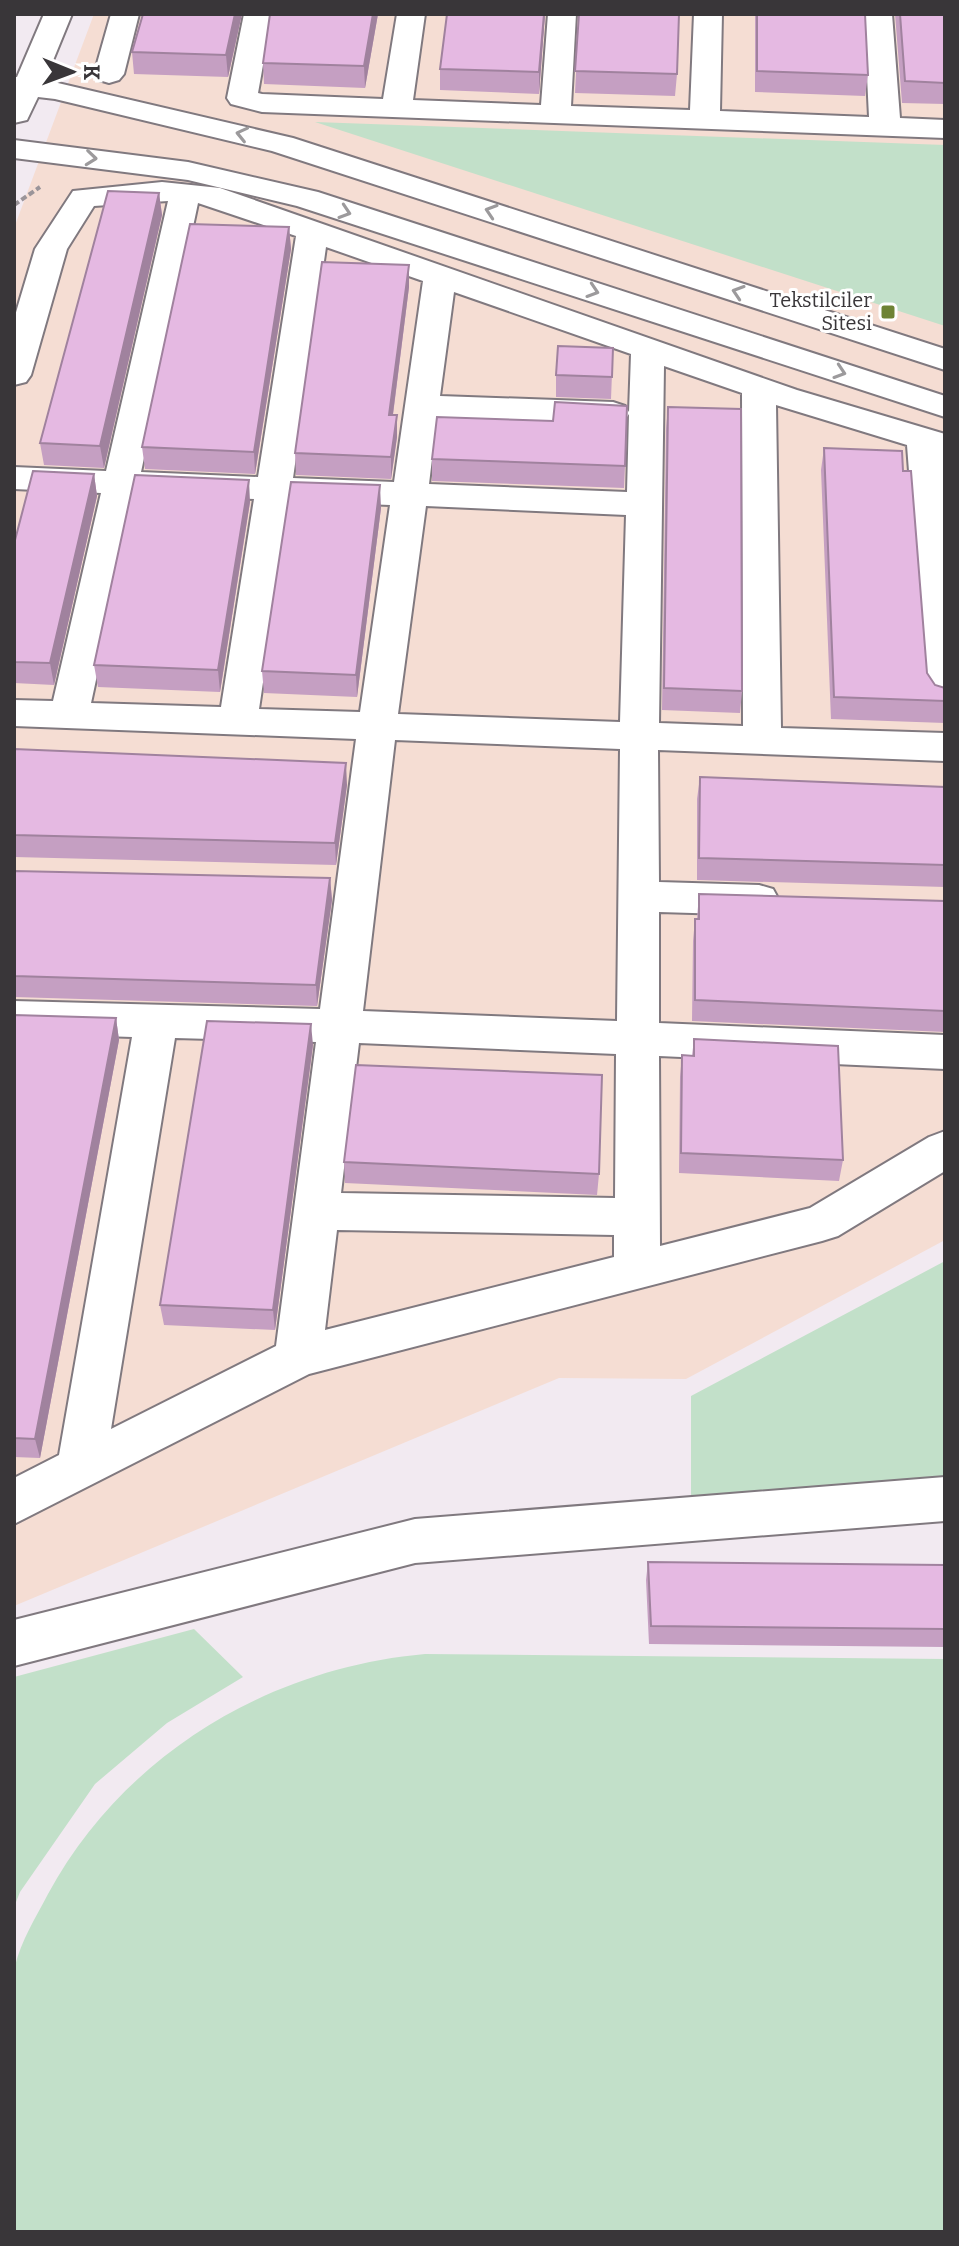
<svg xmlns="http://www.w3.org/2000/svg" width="959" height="2246" viewBox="0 0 959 2246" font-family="Bitter,serif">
<rect width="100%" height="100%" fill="#f2eaf1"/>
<path fill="#f5ddd3" d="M94 14H945V1240L686 1379 559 1378 14 1606V228Z"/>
<path fill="#c2e0c9" d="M315 122 945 145V326Z
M945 1261V1482L691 1502V1396Z
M194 1629 243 1677 167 1723 95 1784 20 1892 14 1907V1677Z
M425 1654 945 1659V2232H14C14 2169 14 2107 14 2044 14 2020 9 1989 15 1966 21 1941 36 1917 48 1894 124 1754 269 1668 425 1654Z"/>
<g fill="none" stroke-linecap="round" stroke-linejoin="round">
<g stroke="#80797f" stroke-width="4">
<path id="minor" d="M111 14H139L124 74 119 80 109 83 99 80 94 74Z
M244 14H272L258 93 262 94 383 99 397 14H425L413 100 541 105 548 14H576L571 106 690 110 694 14H722L720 111 869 117 864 14H892L900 118 945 120V138L262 112 231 104 227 98Z
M162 182 220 188 797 390 945 434V708L932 704 926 695 907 445 776 405 781 728 945 733V761L658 750 659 882 759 885 773 889 779 900 773 911 759 915 659 912V1023L945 1035V1069L659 1056 660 1246 810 1208 929 1137 945 1131V1171L838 1236 822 1241 309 1374 14 1524V1478L59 1455 132 1037 14 1033V1001L320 1009 356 739 14 726V700L53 701 101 493 14 489V467L106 471 168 201 94 206 67 249 31 375 26 382 14 385V319L35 249 73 191ZM198 203 296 236 258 477 141 472ZM326 247 423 281 394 482 293 478ZM454 292 631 354 629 412 625 406 613 402 440 396ZM664 366 742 393 743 726 659 723ZM629 414 627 492 429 484 437 417 613 424 625 420ZM136 494 254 499 221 707 91 703ZM290 501 390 505 360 712 259 709ZM426 506 626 515 620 722 398 714ZM395 740 620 749 617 1021 363 1011ZM175 1038 316 1042 276 1346 111 1429ZM359 1043 616 1054 615 1198 341 1193ZM337 1230 614 1235V1257L325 1330Z
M945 1477V1521L415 1563 14 1666V1620L415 1519Z"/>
</g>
<g stroke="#80797f" stroke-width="4">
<path id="major" d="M44 14H72L45 80 293 138 945 349V370L272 151 55 99 38 97 27 120 14 123V77H17Z
M14 140 188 162 318 192 945 396V417L297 206 188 180 14 158Z"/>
</g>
<path stroke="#9a9499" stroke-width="4" stroke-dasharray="6 3" stroke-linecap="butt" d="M14 205 40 187"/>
<use href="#minor" fill="#fff" fill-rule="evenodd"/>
<use href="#major" fill="#fff" fill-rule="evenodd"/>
</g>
<path fill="#c59fc2" d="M242 14 228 77 134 74 132 52Z
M378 14 365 88 264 84 263 63Z
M545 14 539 94 440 90V69Z
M579 14 677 74 675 96 575 93Z
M755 14H865L868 75 865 96 755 92Z
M895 14H945V104L902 103Z
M159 193 162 215 104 468 44 465 40 443Z
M289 227 291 249 255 474 145 469 142 447Z
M409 265V287L393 415 397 437 391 479 296 475 295 453Z
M613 348 611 399 556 397V375Z
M668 407 742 691 740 713 662 710 666 429Z
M824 448 903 471 927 673 935 685 945 688V723L831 719 821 470Z
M432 459 625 466 624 488 432 481Z
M94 474 97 496 54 685 14 683V544Z
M250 502 220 692 98 687 94 665Z
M381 508 357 697 264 693 262 671Z
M14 749 347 785 336 865 14 857Z
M700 777 945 787V887L697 880V799Z
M14 871 330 878 332 900 317 1006 14 997Z
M699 894 945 901V1032L692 1021 693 941 695 919H697Z
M14 1015 116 1018 119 1040 40 1458 14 1457Z
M694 1039 843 1160 839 1181 679 1173 680 1077 682 1055 692 1056Z
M313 1045 275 1330 164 1325 160 1305Z
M344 1162 599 1174 597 1195 345 1183Z
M648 1562 945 1565V1647L649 1644 646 1580Z"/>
<path fill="#a0829e" d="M235 14H242L228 77 226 55Z
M373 14H378L365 88 364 66Z
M544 14H545L539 94V72Z
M159 193 162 215 104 468 100 446Z
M289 227 291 249 255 474 254 452Z
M409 265V287L390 437 389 415Z
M397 415V437L391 479V457Z
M94 474 97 496 54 685 50 663Z
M249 480 250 502 220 692 218 670Z
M380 485 381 508 357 697 356 675Z
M346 763 347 785 336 865 335 843Z
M330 878 332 900 317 1006 316 985Z
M116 1018 119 1040 40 1458 35 1439Z
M311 1024 313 1045 275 1330 273 1310Z"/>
<path fill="#e5b9e2" stroke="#a0829e" stroke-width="2" d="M143 14H235L226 55 132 52Z
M270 14H373L364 66 263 63Z
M447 14H544L539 72 440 69Z
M579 14H679L677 74 575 71Z
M757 14H865L868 75 757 71Z
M900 14H945V83L905 81Z
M108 191 159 193 100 446 40 443Z
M190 224 289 227 254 452 142 447Z
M322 262 409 265 389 415H397L391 457 295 453Z
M558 346 613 348 612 377 556 375Z
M555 402 627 406 625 466 432 459 437 417 553 421Z
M668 407 741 409 742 691 664 688Z
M824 448 902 451 903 471H911L927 673 935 685 945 688V701L834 697Z
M33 471 94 474 50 663 14 662V544Z
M135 475 249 480 218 670 94 665Z
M291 482 380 485 356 675 262 671Z
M14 749 346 763 335 843 14 835Z
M700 777 945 787V865L699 858Z
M14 871 330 878 316 985 14 976Z
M699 894 945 901V1011L695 1000V919H699Z
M14 1015 116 1018 35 1439 14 1438Z
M207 1021 311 1024 273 1310 160 1305Z
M694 1039 838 1046 843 1160 681 1153 682 1055 694 1056Z
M356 1065 602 1075 599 1174 344 1162Z
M648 1562 945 1565V1629L651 1626Z"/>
<defs><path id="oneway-chevron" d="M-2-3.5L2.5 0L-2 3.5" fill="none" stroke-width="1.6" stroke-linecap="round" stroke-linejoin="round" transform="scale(2)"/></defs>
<g stroke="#9c9a9c">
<use href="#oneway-chevron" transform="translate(242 134) rotate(-167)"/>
<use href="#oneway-chevron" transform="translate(91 158) rotate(6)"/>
<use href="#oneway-chevron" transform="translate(491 211) rotate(-162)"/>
<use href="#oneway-chevron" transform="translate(345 212) rotate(18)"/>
<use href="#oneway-chevron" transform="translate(593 291) rotate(18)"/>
<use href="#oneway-chevron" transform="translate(738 292) rotate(-162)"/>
<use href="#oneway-chevron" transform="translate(840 372) rotate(18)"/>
</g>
<rect fill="#6e8334" stroke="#fff" stroke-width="3" x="880" y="304" width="16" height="16" rx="4"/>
<g text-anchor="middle" stroke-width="6" stroke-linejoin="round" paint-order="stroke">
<g font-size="20" fill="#393639" stroke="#fff" text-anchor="end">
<text x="872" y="307">Tekstilciler<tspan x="872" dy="23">Sitesi</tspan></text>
</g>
</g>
<rect width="959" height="2246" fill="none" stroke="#393639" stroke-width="32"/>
<g transform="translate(72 72) rotate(91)" stroke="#ffffff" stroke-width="6" paint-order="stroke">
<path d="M0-6L14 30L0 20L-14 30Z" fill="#393639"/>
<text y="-12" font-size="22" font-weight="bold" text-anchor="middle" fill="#393639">K</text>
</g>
</svg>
